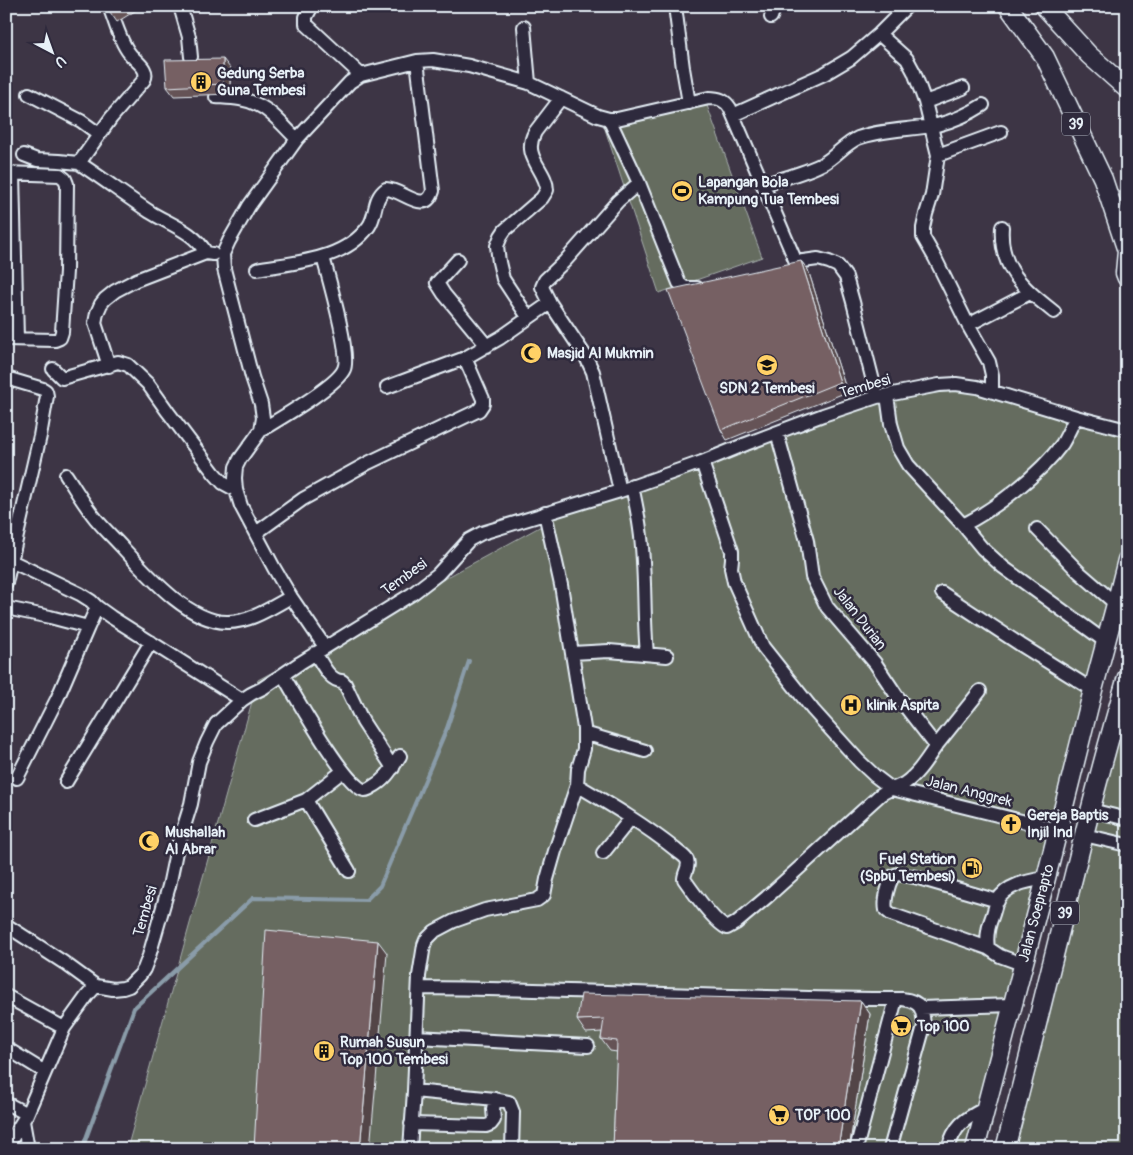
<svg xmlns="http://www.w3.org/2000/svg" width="1133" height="1155" viewBox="0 0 1133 1155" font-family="Pangolin,sans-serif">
<rect width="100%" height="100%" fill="#3d3545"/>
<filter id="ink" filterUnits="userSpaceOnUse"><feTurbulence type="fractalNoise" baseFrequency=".02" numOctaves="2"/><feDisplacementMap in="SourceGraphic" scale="10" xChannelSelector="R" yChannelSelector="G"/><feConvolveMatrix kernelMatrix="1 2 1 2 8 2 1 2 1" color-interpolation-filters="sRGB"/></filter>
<g filter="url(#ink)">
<path fill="#656c5f" stroke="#a6aeac" d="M705 100 762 257 659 293 604 126Z
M955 385 1127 433V523L969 1149H127L258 680 615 486 871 397Z
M1127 645V1149H996L1082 816 1116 690Z"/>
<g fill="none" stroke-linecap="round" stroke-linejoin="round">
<path stroke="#8a9ca9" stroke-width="4" d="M82 1149 134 1008 253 898 366 900 380 886 447 728 469 661"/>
<g stroke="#e8f1f8" stroke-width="16">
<path id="minor" d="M109 6C115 21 120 42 130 54 136 62 150 69 144 80L111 118 79 163C103 179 126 196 150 212 169 224 195 232 206 253
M180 6 189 37 191 57
M312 6 306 17V24L361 75
M675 6 683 68 689 103
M771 17 775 6
M524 27 529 83
M879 34 907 59 914 72 925 102 938 155 932 195 926 214 923 228V237L935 258 968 325 989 362 992 375V391
M29 94 81 121 99 134
M216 97C230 98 245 98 258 105 272 111 286 129 297 139
M925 102 963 88
M733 115 824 74 851 58 879 34 907 6
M24 155 37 160 59 161 79 163
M938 155 1001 132
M6 173 60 175 65 179 67 184 66 271 62 332 60 338 55 340 6 339
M13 174 17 339
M639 183 679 283 685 288H697
M763 185C783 178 805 173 824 163 836 156 845 144 858 138 883 129 911 130 937 125 953 121 969 114 983 105
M1002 227C999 269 1024 288 1054 312
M458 260 437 283 444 294 487 346
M257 269C295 262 344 261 369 226 377 214 373 198 386 189 402 189 425 216 433 191L417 61
M550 303 542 287 545 280 565 261 618 201 639 183 609 119
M528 317 503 279 499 262 497 246 501 236 505 230 542 198 547 190C547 170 521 157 535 132L561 98
M968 325 1030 293
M109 366 95 323 97 313 101 304 105 299 115 291 136 280 206 253 213 254
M53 369 62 378 118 362 128 365 148 384 168 412 214 473 223 483 236 490
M6 378 43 389 46 391 47 396 40 436 6 583
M387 387 465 358
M887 395 891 424 898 448 908 465 963 525 982 548 1003 567 1106 642
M261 430C279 419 337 386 344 369 351 355 328 276 323 257
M702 462 732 551V559L731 568 734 582 763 647 813 710 859 761 875 776 892 789 1058 830
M66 475C76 490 85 506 96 519 104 529 114 538 122 547 147 574 189 623 228 622 251 622 272 607 291 597
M632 486C635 500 638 514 640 529 646 570 643 612 647 654
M963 525C995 509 1040 474 1062 444 1067 436 1071 426 1076 417
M1037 529 1079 572 1116 604
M256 533 303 499 368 463 479 410 483 404V399L465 358 500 338 550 303 586 357 593 372 620 491
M6 560 11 561 80 594 91 601 97 607
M942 593 1021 645 1093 690
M6 608 50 617 88 627 97 607 111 617 242 700
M325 647 291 597 274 568 241 506 236 490 235 478 236 467 240 459 261 430 263 418 261 404 252 377 224 269 223 254 229 241 249 206 297 139 350 82 361 75 417 61 433 60 469 66 529 83 598 116 609 119H617L709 98C719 98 725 100 730 108L796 262 818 259 829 262 838 266 846 277 853 302 877 397
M315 653C322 663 329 681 342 681L345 684 363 722 393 768
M572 653 609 651 667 656
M283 675C293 692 348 791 365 790 367 790 371 788 372 787 386 780 392 768 400 756
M584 733 645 751
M936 746 980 691
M17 778 57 699 88 627
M66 782 151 642
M577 785C611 805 645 825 676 850 679 853 685 856 687 860 690 866 684 873 684 879 693 892 714 922 727 928L736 923 767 897 880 795C888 789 897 788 905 783 918 774 927 759 936 746L897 696 875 663 827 607 812 577 807 541 777 433
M306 800 349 871
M1091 810 1127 819
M254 820 306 800 343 771
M1084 835 1127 845
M603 853 631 818
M6 925 63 962 96 986 113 989 123 988 129 986 140 975 144 969 149 956 169 886 176 852 191 804 199 762 207 742 216 724 242 700 251 694 263 688 300 663 412 594 438 574 469 540 482 533 620 491 702 462 746 444 823 415 877 397 939 385 956 384 977 387 1076 417 1127 430
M988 948 891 914 886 910C884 900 888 885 893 876L898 874 915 877 998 901
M1022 964 1000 956 988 948C986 936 988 927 992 917 994 912 995 906 997 901 1007 884 1028 881 1046 878
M419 988C580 989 741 999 902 999 921 1001 923 1009 924 1026L890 1149
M6 996 64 1028
M921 1008 1012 1005
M416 1037 588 1046
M6 1048 45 1072
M495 1099 509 1102 513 1112 512 1149
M6 1103 27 1114
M23 1121 28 1149
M411 1124 486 1126 491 1124 494 1120 493 1109 495 1099 414 1091
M6 1148 27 1114 64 1028 87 996 96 986
M410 1149 414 1091 419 976 424 945 426 940 435 931 454 921 485 910 537 900 544 895 547 879 555 851 577 785 578 769 584 749V728L561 585 545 513
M856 1149 896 999
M948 1149C954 1126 964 1119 984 1109"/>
</g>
<g stroke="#e8f1f8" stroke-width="21">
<path id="highway" d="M1008 6 1045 57 1103 179 1127 251 1125 273 1127 278
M1044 6 1089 55 1127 89
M975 1149 1046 878 1093 690 1116 604 1127 560
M1005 1149C1047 992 1081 833 1127 677"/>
</g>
<use href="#minor" stroke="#2f2a3d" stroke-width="12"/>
<use href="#highway" stroke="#2f2a3d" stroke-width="18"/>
</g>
<path fill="#655356" stroke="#e8f1f8" d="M108 6H143L117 22 110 12Z
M230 68V94L174 96 167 87Z
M6 242 10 333H6Z
M801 261 808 270 847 392 727 440 721 430Z
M861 1001 870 1014 849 1149H613L617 1052 610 1051 601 1039 602 1032 586 1033 577 1020Z"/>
<path fill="#534446" stroke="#e8f1f8" d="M223 59 230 68V94L223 84Z
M6 242 10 333 6 328Z
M801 261 808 270 847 392 840 382Z
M378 941 387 953 370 1149H360Z
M861 1001 870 1014 849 1149H838Z"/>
<path fill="#766164" stroke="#e8f1f8" d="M108 6H120L110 12Z
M223 59V84L167 87 165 60Z
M801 261 840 382 721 430 668 290Z
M266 930 378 941 360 1149H254Z
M581 994 861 1001 838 1149H613L617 1041 601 1039 604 1019 577 1020Z"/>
</g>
<defs>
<g id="building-disc" transform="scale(1.125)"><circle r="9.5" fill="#ffd166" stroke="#2f2a3d"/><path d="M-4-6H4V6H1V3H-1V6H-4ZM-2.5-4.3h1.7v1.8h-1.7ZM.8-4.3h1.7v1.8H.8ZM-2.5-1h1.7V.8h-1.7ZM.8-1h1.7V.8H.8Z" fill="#111"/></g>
<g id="stadium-disc" transform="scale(1.125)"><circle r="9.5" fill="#ffd166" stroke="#2f2a3d"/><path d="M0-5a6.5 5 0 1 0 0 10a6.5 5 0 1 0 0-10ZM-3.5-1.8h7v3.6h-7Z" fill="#111"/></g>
<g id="mosque-disc" transform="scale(1.125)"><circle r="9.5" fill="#ffd166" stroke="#2f2a3d"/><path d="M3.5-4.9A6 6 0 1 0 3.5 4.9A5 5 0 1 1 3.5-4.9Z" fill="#111"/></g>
<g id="school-disc" transform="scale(1.125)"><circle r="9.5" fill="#ffd166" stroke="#2f2a3d"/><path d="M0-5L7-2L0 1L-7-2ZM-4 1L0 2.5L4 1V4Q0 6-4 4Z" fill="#111"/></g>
<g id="hospital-disc" transform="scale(1.125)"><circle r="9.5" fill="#ffd166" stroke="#2f2a3d"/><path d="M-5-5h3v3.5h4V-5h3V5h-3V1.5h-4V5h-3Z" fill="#111"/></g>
<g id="church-disc" transform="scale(1.125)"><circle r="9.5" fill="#ffd166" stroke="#2f2a3d"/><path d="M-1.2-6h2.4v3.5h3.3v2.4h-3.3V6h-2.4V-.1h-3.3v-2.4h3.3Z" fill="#111"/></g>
<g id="fuel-disc" transform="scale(1.125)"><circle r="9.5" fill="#ffd166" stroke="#2f2a3d"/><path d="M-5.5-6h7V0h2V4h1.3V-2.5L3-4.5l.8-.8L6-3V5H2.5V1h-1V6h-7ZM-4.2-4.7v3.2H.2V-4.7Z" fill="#111"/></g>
<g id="supermarket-disc" transform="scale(1.125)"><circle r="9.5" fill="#ffd166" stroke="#2f2a3d"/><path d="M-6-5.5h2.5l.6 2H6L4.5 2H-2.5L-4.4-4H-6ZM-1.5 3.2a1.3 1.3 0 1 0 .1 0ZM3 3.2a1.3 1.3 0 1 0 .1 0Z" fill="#111"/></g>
</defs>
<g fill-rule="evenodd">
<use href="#building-disc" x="201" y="82"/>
<use href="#stadium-disc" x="682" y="191"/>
<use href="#mosque-disc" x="531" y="353"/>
<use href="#school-disc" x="767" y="365"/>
<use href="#hospital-disc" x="851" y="705"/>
<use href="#church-disc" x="1011" y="824"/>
<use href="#mosque-disc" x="149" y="841"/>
<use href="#fuel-disc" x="972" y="868"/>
<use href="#supermarket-disc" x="901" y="1026"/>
<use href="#building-disc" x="324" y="1051"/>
<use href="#supermarket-disc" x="779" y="1115"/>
</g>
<g text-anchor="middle" stroke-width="5" stroke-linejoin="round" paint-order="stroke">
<g fill="#2f2a3d" stroke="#b0b5c0" stroke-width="1">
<rect x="1062" y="112.5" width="28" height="23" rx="4"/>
<rect x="1051" y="901.5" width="28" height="23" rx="4"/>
</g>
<g font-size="14" font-weight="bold" fill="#e8f1f8">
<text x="1076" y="129">39</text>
<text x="1065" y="918">39</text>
</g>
<g font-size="15" font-weight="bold" fill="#e8f1f8" stroke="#2f2a3d" text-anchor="start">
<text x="217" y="78">Gedung Serba<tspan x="217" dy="17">Guna Tembesi</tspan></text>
<text x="698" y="187">Lapangan Bola<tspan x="698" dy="17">Kampung Tua Tembesi</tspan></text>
<text x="547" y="358">Masjid Al Mukmin</text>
<text x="767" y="393" text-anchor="middle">SDN 2 Tembesi</text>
<text x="867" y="710">klinik Aspita</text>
<text x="1027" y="820">Gereja Baptis<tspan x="1027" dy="17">Injil Ind</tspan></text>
<text x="165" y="837">Mushallah<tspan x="165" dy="17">Al Abrar</tspan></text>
<text x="956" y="864" text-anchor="end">Fuel Station<tspan x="956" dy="17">(Spbu Tembesi)</tspan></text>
<text x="917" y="1031">Top 100</text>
<text x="340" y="1047">Rumah Susun<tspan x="340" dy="17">Top 100 Tembesi</tspan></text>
<text x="795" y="1120">TOP 100</text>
</g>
<g font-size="15" fill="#e8f1f8" stroke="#2f2a3d">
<text transform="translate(865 386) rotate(-16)" y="5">Tembesi</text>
<text transform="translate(404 577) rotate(-36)" y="5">Tembesi</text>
<text transform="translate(860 618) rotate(52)" y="5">Jalan Durian</text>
<text transform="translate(969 791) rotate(14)" y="5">Jalan Anggrek</text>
<text transform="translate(145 911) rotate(-74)" y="5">Tembesi</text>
<text transform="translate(1036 913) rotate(-75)" y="5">Jalan Soeprapto</text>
</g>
</g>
<rect width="1133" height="1155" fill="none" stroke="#2f2a3d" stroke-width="25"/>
<rect x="12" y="12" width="1108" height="1130" fill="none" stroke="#e8f1f8" stroke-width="2" filter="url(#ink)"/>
<g transform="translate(52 52) rotate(139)" stroke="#2f2a3d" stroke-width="4" paint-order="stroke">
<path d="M0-4L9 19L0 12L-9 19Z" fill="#e8f1f8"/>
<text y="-8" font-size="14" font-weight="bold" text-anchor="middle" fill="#e8f1f8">U</text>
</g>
</svg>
